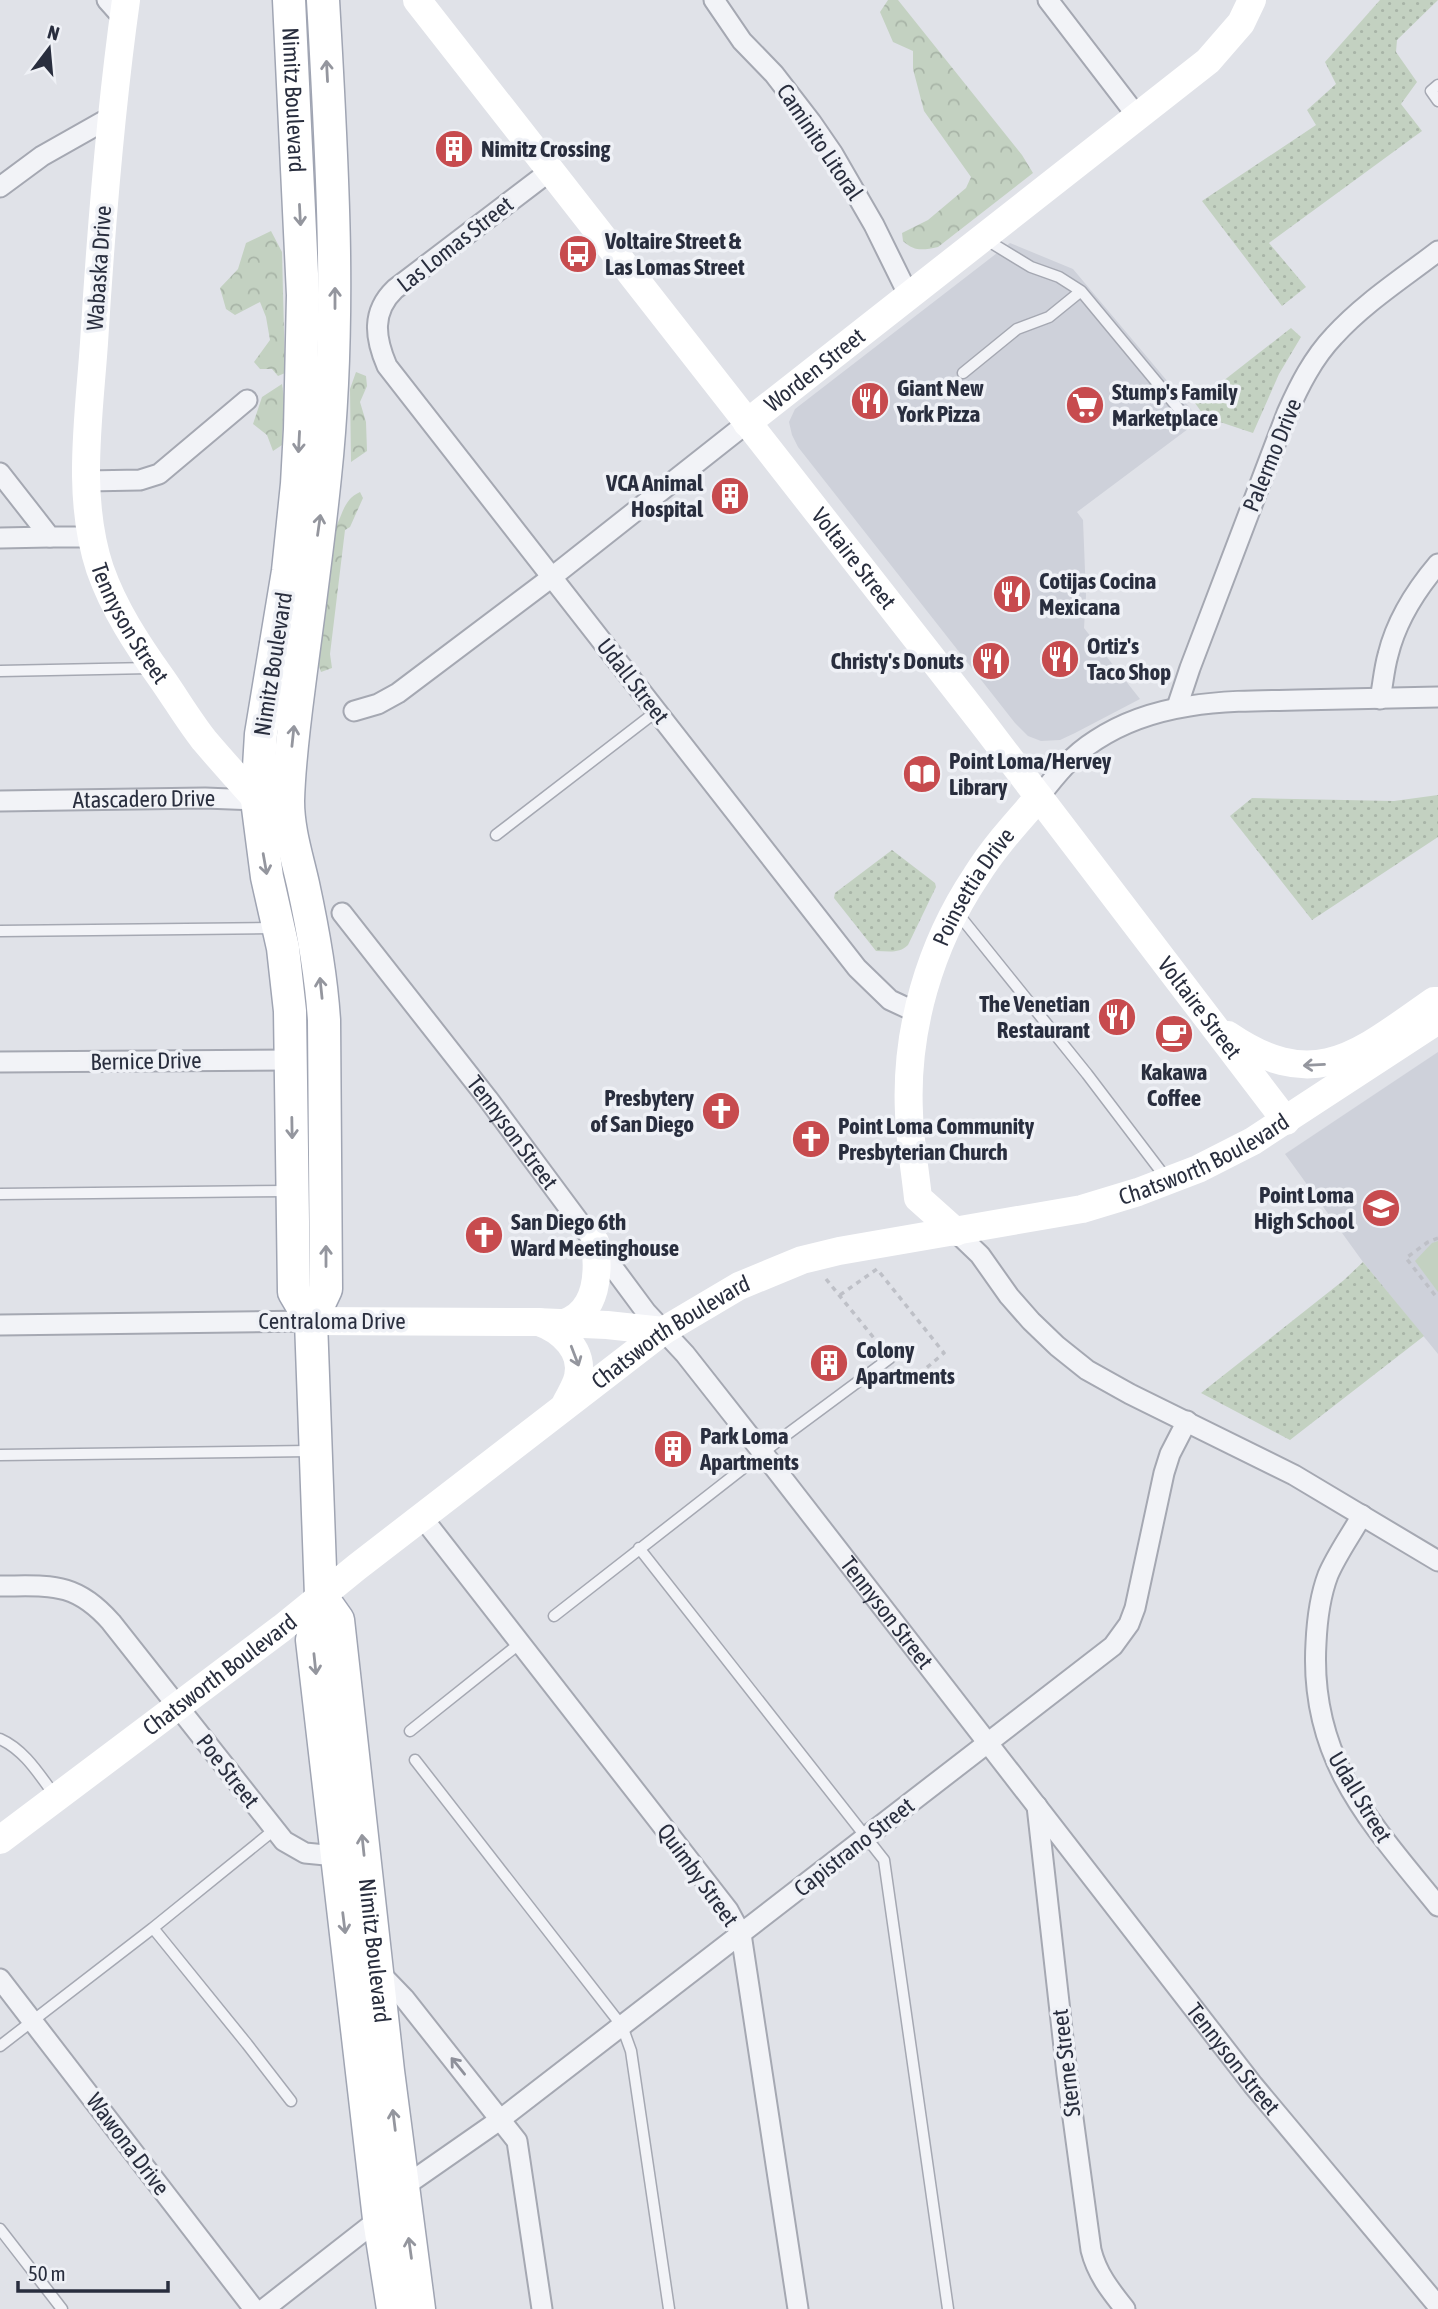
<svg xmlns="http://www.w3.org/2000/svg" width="1438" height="2309" viewBox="0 0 1438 2309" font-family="'Asap Condensed',sans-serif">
<defs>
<pattern id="grass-dots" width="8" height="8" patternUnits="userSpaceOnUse" patternTransform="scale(1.75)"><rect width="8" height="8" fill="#c3d1c1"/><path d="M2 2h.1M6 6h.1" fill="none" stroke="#a8b4a7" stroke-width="1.8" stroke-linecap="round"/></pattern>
<pattern id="forest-crowns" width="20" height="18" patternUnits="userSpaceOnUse" patternTransform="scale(1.75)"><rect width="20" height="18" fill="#c3d1c1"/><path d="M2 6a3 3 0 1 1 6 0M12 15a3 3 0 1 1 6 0" fill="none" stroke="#a8b4a7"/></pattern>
</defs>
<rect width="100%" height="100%" fill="#e0e2e8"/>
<path fill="#ced1da" d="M1010 243 1073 269 1200 420 1077 512 1083 520 1086 596 1084 628 1140 699 1075 733 1060 740 1041 741 1028 736 1015 723 798 447 792 435 789 422 795 409Z
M1438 1052V1354L1363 1262 1285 1154Z"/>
<path fill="url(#grass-dots)" d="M1380 0H1438L1397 40 1396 52 1417 82 1401 104 1422 131 1269 243 1306 287 1282 306 1202 201 1316 125 1307 110 1336 84 1325 62Z
M1291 328 1301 337 1279 374 1253 433 1205 417 1195 403Z
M1438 795V837L1312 920 1230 816 1252 798 1394 801Z
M892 850 935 883 936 887 908 945C899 954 888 951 876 951L834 898 835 893Z
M1363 1262 1424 1336 1290 1440 1201 1393 1344 1280Z"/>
<path fill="url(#forest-crowns)" d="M888 0H898L1022 155 1033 173 938 247C923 250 915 252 903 241L902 233 928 220 966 188 971 177 924 111 913 69V51L893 42 880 12Z
M271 231 282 252 285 373 278 376 272 369H260L254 362 270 340 266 317 260 302 235 315 226 309 220 288 238 269 246 243Z
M356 372 366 376 367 386 360 402 366 422 367 451 351 462 350 389Z
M282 384 284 398 282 445 273 451 267 435 253 424 262 397Z
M360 492 363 498 350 527 345 530 330 654 332 668 321 672 317 660 333 532C343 517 342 500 360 492Z"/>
<path fill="#c3d1c1" d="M1438 1241V1292L1415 1261 1432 1243Z"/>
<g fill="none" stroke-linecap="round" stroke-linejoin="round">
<g stroke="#a5a8b2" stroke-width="13">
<path id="lane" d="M1438 85 1431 91 1438 101
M1081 291 1183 414
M963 373 1017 329 1049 317 1081 291 1059 277 1031 267 985 239
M0 671 150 668
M496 835 657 711
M959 915 1087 1074 1166 1178
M0 931 272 928
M0 1194 290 1191
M0 1455 310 1451
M639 1548 884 1860 948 2309
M554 1616 778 1441 890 1358
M410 1731 519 1644
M0 1739C25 1750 40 1776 56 1797
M415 1760 622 2026 631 2051 669 2309
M153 1928 247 2044 291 2101
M0 2046 153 1928 274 1830
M0 2229 62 2309"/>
</g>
<g stroke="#a5a8b2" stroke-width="23">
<g id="street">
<path d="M107 0 124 19"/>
<path d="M714 0 742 41 774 74 811 122 833 154 874 225 909 296"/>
<path d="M1048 0 1137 116"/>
<path d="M550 171 395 289C371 312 375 338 387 366L857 968 890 1000 918 1013"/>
<path d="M0 187 42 156 111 117"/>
<path d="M0 473 50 537H92"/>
<path d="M87 481 140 480 159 474 247 400"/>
<path d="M0 538 50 537"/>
<path d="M1380 699C1383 684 1384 669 1388 655 1396 622 1416 590 1438 564"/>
<path d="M1177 707 1190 668 1287 413C1299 386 1313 358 1334 336 1364 303 1403 278 1438 251"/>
<path d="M354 711 378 704 398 693 552 577 747 423"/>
<path d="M1039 797C1056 775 1072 755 1096 740 1157 700 1228 701 1298 700 1345 699 1391 698 1438 697"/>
<path id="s1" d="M0 801 205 798 257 800"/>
<path id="s2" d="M342 913 488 1099 646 1312 685 1354 763 1453 1253 2085 1438 2306"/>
<path d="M0 1062 291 1060"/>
<path d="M956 1232 980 1255 1009 1296 1031 1321 1057 1346 1087 1370 1130 1394 1294 1475 1438 1561"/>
<path d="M0 1325 311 1321"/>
<path d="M1362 1515C1351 1535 1337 1554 1328 1575 1320 1596 1317 1621 1316 1643 1309 1759 1370 1822 1438 1906"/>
<path d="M422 1517 728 1910 741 1934 798 2309"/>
<path d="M0 1586C50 1586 75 1581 111 1622L284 1841 305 1853 336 1856"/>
<path d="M1037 1806 1067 2074 1091 2250C1097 2274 1110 2290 1125 2309"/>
<path d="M377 1970 404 1998 517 2141 542 2309"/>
<path d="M0 1979 254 2309"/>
<path d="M402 2188 501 2119 1113 1646 1129 1624 1135 1608 1164 1473 1170 1454 1187 1421"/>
<path d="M264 2309 379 2219"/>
</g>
</g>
<g stroke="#a0a5b3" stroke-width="35">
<g id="primary">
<path id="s8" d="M289 0 303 295 300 429 297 484 288 571 261 734 257 800 267 877 283 948 290 1011 294 1292 311 1321"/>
<path d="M323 0C332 159 342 317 325 476 318 546 308 616 299 686 294 724 289 762 288 801 288 830 297 857 303 884 313 930 321 974 324 1020L326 1289 311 1321 321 1596 312 1640 379 2219 393 2309"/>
<path id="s9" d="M321 1596 338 1620 388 2071 419 2309"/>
</g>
</g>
<path stroke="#bec0c7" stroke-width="3.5" stroke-dasharray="5 5" stroke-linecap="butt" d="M1438 1238 1428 1242 1406 1258 1438 1299
M826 1279 882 1348
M840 1295 877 1269 944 1353 911 1381 898 1367"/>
<use href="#lane" stroke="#f2f3f7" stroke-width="10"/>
<use href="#street" stroke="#f2f3f7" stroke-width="19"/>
<g stroke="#fff" stroke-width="28">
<path id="s3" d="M126 0C110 114 101 228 94 343 89 417 76 497 100 569 114 609 137 644 162 679 176 699 189 721 204 740 221 760 239 780 257 800L273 802"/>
<path id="s4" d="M417 0 981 721 1286 1121"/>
<path id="s5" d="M747 423 1208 61 1241 23 1252 0"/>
<path d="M1228 1035C1316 1095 1359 1053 1434 1001H1438"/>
<path id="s6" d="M956 1232 918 1198C915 1170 910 1142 909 1113 905 1030 930 945 976 876 994 847 1017 822 1039 797"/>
<path d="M311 1321 536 1322 607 1325 663 1331"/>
<path d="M539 1322C562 1330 584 1351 578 1377 576 1386 570 1395 566 1403"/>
<path d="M564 1323C598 1312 599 1272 595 1242"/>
<path id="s7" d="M0 1840 282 1628 357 1567 663 1331 739 1286 802 1260 839 1251 1082 1209 1138 1192 1198 1169 1253 1141 1438 1020"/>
</g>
<use href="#primary" stroke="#fff" stroke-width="32"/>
</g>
<defs><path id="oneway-shaft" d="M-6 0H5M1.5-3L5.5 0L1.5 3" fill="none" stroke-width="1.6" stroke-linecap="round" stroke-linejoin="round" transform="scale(1.75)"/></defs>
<g stroke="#94969e">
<use href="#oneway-shaft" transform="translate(327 71) rotate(-93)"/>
<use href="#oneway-shaft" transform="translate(300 215) rotate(87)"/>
<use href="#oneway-shaft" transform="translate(335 298) rotate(-90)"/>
<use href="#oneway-shaft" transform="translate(299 442) rotate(93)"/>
<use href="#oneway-shaft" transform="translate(319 525) rotate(-82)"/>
<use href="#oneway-shaft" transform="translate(293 736) rotate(-84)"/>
<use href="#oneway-shaft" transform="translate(265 864) rotate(80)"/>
<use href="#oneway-shaft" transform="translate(321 988) rotate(-96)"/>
<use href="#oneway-shaft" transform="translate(1314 1065) rotate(177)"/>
<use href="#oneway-shaft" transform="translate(292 1128) rotate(89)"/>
<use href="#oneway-shaft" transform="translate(326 1256) rotate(-90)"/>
<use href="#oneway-shaft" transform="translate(575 1356) rotate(69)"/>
<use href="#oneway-shaft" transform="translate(315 1664) rotate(84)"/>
<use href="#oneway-shaft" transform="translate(363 1845) rotate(-96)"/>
<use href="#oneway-shaft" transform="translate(344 1923) rotate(83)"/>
<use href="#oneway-shaft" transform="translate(394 2120) rotate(-97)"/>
<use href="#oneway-shaft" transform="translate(410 2248) rotate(-98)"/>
</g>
<use stroke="#8e909a" href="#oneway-shaft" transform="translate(458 2066) rotate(-129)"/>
<defs>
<g id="building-disc" transform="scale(2.0125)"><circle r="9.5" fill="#c74b4e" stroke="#eff1f6"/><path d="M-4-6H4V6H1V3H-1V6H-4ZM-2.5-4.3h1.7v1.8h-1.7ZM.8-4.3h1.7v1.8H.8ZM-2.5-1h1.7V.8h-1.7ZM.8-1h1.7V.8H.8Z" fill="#fff"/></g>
<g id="bus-disc" transform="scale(2.0125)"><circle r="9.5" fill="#c74b4e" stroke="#eff1f6"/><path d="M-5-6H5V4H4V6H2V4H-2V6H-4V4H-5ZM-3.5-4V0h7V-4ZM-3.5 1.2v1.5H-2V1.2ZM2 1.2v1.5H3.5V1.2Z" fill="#fff"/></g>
<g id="restaurant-disc" transform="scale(2.0125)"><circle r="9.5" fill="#c74b4e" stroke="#eff1f6"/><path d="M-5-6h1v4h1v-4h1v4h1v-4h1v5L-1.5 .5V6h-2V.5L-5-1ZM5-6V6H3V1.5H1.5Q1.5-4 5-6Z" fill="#fff"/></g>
<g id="supermarket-disc" transform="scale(2.0125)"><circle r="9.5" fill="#c74b4e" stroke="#eff1f6"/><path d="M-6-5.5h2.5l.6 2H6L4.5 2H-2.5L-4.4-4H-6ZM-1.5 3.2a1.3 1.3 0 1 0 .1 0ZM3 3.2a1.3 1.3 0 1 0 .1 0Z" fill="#fff"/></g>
<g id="library-disc" transform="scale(2.0125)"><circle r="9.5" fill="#c74b4e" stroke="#eff1f6"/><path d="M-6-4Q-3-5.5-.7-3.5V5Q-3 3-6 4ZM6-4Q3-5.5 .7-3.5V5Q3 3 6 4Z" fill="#fff"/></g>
<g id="cafe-disc" transform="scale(2.0125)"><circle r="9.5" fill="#c74b4e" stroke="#eff1f6"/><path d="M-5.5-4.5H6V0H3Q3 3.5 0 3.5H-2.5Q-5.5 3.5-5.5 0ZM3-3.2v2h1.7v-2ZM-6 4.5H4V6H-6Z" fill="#fff"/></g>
<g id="church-disc" transform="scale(2.0125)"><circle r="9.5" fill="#c74b4e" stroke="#eff1f6"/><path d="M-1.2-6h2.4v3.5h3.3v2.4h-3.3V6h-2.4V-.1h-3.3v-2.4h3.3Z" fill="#fff"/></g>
<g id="school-disc" transform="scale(2.0125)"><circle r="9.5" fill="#c74b4e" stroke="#eff1f6"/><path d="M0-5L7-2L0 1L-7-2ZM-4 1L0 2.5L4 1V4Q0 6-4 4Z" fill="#fff"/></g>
</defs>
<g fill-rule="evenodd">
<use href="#building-disc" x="454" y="149"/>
<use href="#bus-disc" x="578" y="254"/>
<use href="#restaurant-disc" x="870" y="401"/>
<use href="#supermarket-disc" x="1085" y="405"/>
<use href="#building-disc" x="730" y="496"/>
<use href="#restaurant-disc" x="1012" y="594"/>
<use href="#restaurant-disc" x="1060" y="659"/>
<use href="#restaurant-disc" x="991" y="661"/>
<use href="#library-disc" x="922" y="774"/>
<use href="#restaurant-disc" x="1117" y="1017"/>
<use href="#cafe-disc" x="1174" y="1034"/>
<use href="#church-disc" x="721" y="1111"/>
<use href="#church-disc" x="811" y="1139"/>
<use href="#school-disc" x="1381" y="1208"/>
<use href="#church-disc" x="484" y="1235"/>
<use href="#building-disc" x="829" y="1363"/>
<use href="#building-disc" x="673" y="1449"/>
</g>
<g text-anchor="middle" stroke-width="7" stroke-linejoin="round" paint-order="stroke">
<g font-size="23" fill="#292e3e" stroke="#eff1f6">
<text dy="8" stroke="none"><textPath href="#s8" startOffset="100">Nimitz Boulevard</textPath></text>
<text transform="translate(820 142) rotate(56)" y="8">Caminito Litoral</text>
<text transform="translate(455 244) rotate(-38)" y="8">Las Lomas Street</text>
<text transform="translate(99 268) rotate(-86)" y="8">Wabaska Drive</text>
<text dy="8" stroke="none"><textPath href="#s5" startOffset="86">Worden Street</textPath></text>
<text transform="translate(1272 455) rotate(-68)" y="8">Palermo Drive</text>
<text dy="8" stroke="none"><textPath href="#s4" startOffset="709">Voltaire Street</textPath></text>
<text dy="8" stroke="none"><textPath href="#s3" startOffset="634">Tennyson Street</textPath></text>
<text transform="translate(273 664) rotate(-81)" y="8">Nimitz Boulevard</text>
<text transform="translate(633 681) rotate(52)" y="8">Udall Street</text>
<text dy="8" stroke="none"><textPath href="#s1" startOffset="144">Atascadero Drive</textPath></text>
<text dy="8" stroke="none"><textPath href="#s6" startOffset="376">Poinsettia Drive</textPath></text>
<text dy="8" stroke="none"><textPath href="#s4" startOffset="1276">Voltaire Street</textPath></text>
<text transform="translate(146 1061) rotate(-1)" y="8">Bernice Drive</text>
<text dy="8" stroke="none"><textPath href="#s2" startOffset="278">Tennyson Street</textPath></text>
<text dy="8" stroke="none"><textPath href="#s7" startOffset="1409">Chatsworth Boulevard</textPath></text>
<text x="332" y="1329">Centraloma Drive</text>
<text dy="8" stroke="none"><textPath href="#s7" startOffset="842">Chatsworth Boulevard</textPath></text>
<text dy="8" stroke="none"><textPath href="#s2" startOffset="887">Tennyson Street</textPath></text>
<text dy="8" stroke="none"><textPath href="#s7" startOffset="275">Chatsworth Boulevard</textPath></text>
<text transform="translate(228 1771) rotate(52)" y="8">Poe Street</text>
<text transform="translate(1360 1797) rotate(59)" y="8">Udall Street</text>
<text transform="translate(854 1847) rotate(-38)" y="8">Capistrano Street</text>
<text transform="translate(698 1875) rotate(54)" y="8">Quimby Street</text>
<text dy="8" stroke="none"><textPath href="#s9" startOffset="362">Nimitz Boulevard</textPath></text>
<text dy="8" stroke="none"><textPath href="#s2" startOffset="1452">Tennyson Street</textPath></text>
<text transform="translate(1066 2063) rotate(-97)" y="8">Sterne Street</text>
<text transform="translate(128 2144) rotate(53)" y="8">Wawona Drive</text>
</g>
<g font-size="23" font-weight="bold" fill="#292e3e" stroke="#eff1f6" text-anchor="start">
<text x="481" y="157">Nimitz Crossing</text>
<text x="605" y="249">Voltaire Street &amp;<tspan x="605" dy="26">Las Lomas Street</tspan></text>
<text x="897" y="396">Giant New<tspan x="897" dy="26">York Pizza</tspan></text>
<text x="1112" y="400">Stump's Family<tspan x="1112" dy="26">Marketplace</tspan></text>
<text x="703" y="491" text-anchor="end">VCA Animal<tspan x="703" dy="26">Hospital</tspan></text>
<text x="1039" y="589">Cotijas Cocina<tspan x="1039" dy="26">Mexicana</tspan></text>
<text x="1087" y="654">Ortiz's<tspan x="1087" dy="26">Taco Shop</tspan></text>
<text x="964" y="669" text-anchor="end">Christy's Donuts</text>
<text x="949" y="769">Point Loma/Hervey<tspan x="949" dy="26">Library</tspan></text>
<text x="1090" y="1012" text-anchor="end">The Venetian<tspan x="1090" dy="26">Restaurant</tspan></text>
<text x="1174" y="1080" text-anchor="middle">Kakawa<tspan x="1174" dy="26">Coffee</tspan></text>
<text x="694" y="1106" text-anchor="end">Presbytery<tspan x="694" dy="26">of San Diego</tspan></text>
<text x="838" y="1134">Point Loma Community<tspan x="838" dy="26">Presbyterian Church</tspan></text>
<text x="1354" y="1203" text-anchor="end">Point Loma<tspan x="1354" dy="26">High School</tspan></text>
<text x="511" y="1230">San Diego 6th<tspan x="511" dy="26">Ward Meetinghouse</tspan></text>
<text x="856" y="1358">Colony<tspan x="856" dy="26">Apartments</tspan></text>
<text x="700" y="1444">Park Loma<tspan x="700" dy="26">Apartments</tspan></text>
</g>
</g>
<g transform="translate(49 49) rotate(16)" stroke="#eff1f6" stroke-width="5" paint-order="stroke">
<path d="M0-5L12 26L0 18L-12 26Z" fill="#292e3e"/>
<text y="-10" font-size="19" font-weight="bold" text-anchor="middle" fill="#292e3e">N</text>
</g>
<path d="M18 2281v10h150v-10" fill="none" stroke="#292e3e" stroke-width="3.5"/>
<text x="28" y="2281" font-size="21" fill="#292e3e" stroke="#eff1f6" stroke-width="5" paint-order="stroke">50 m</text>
</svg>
